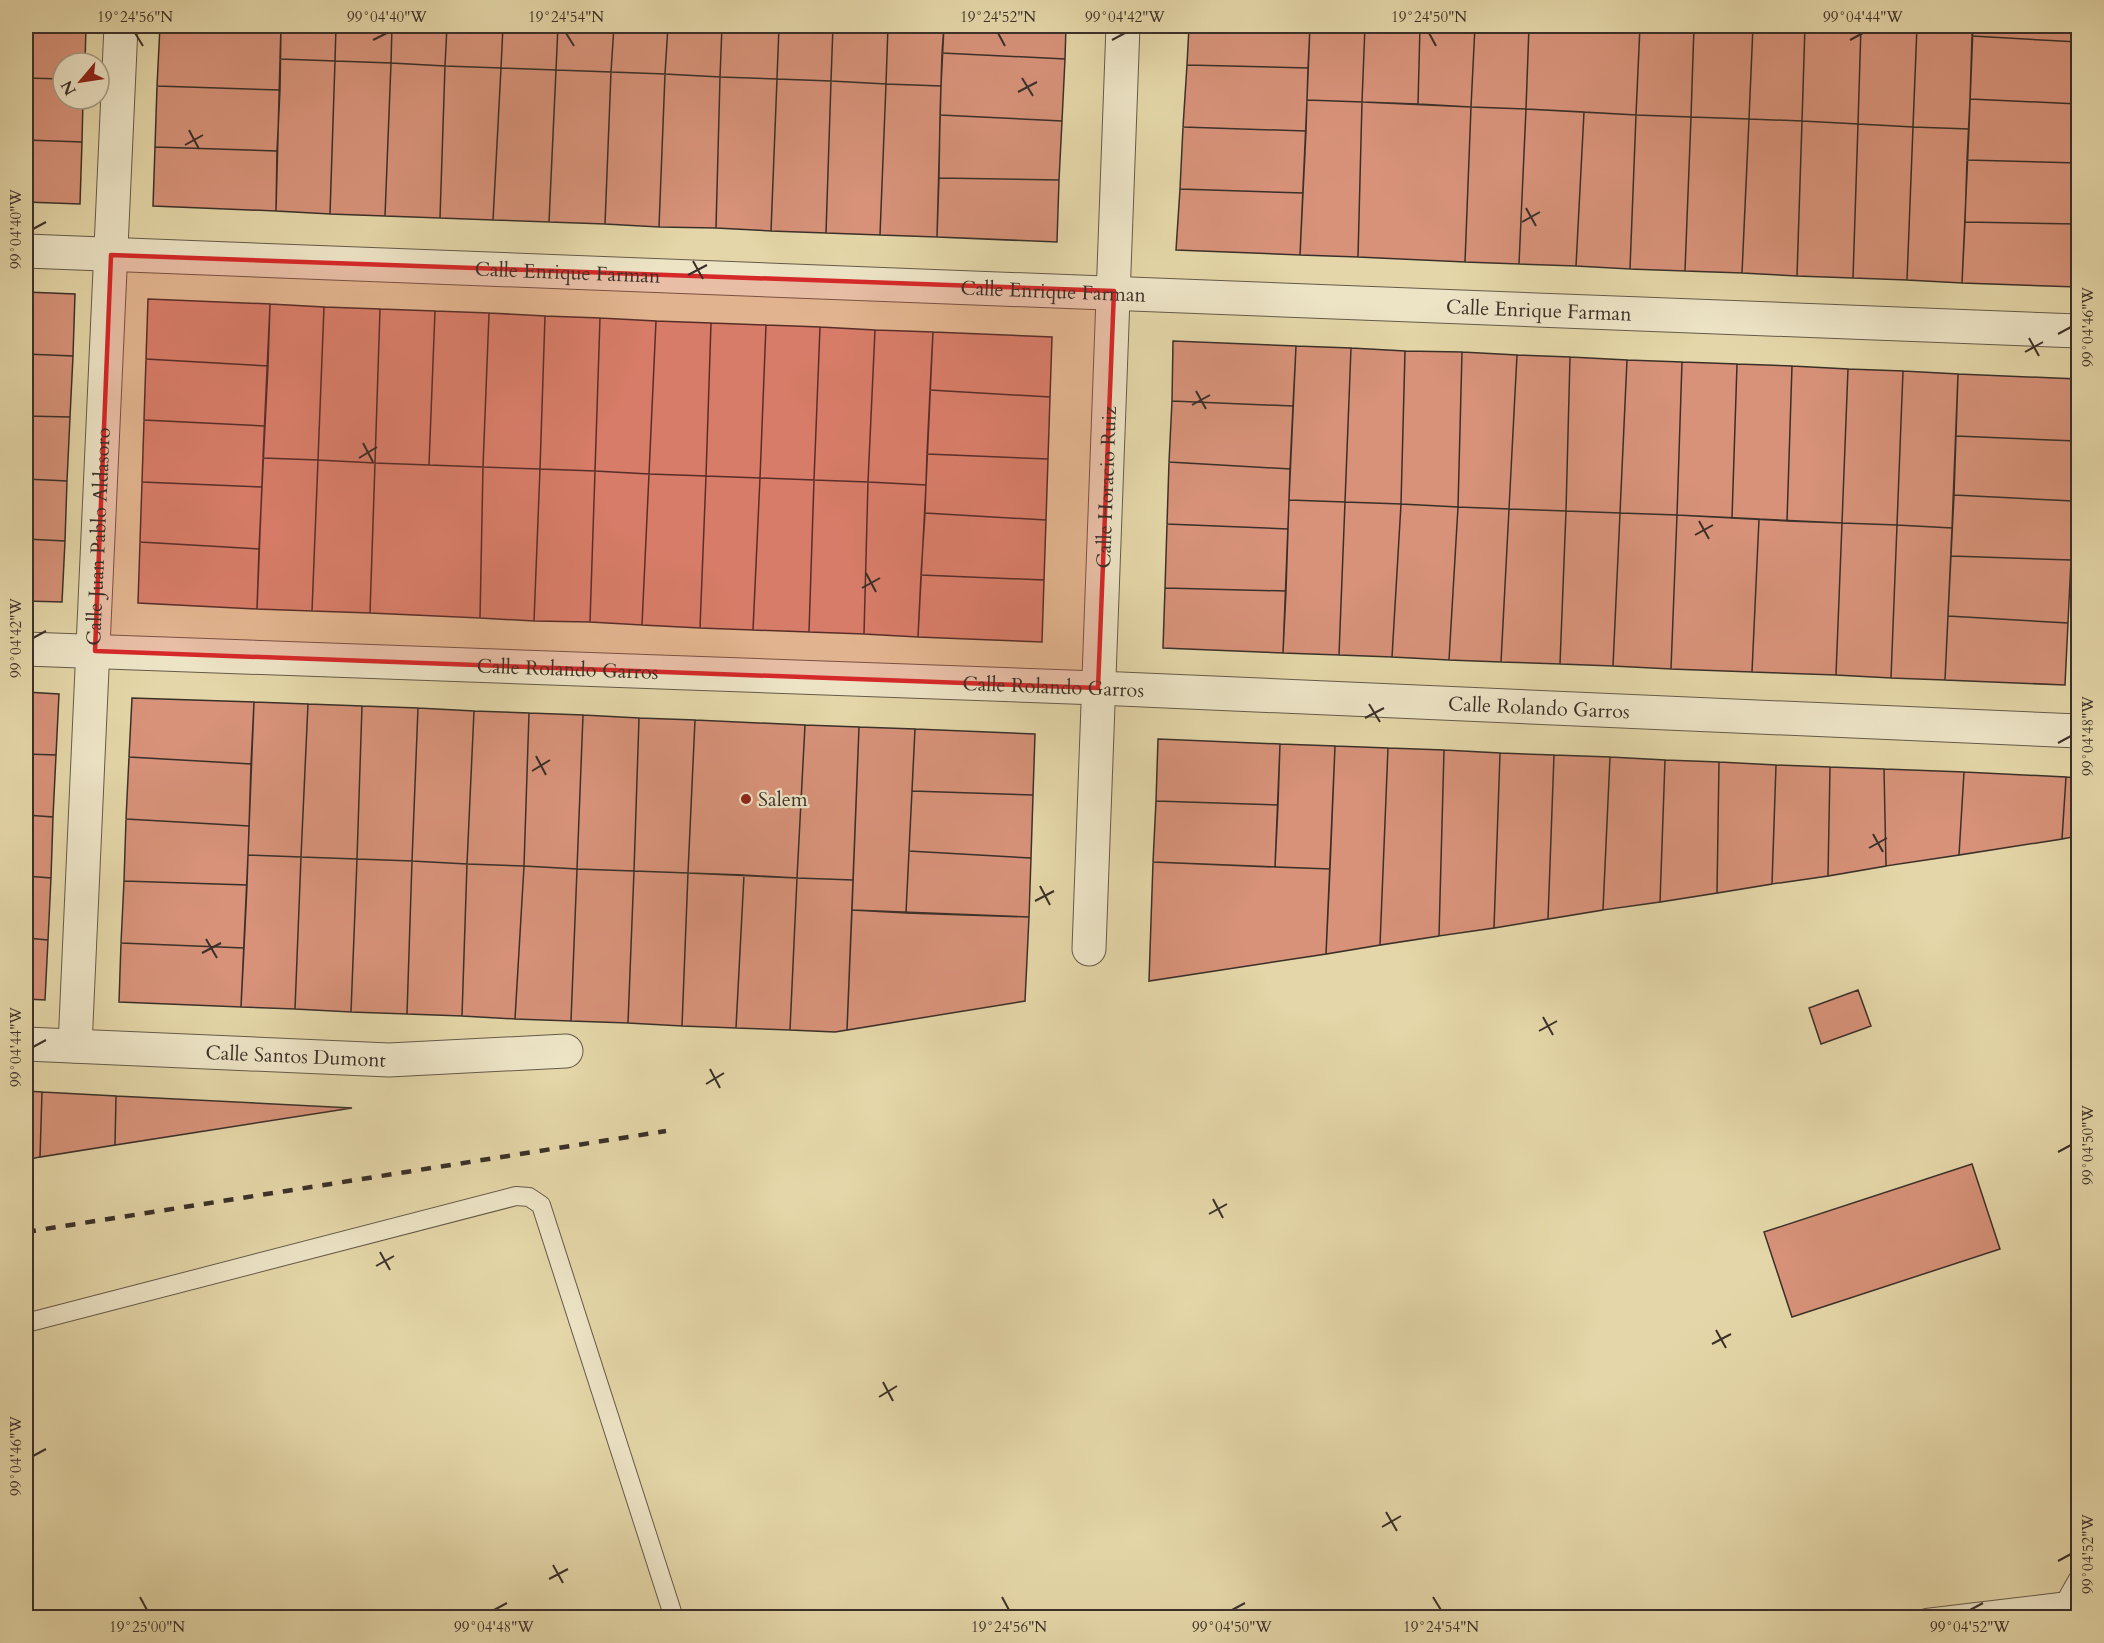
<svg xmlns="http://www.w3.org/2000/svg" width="2104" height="1643" viewBox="0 0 2104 1643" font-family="Cardo,serif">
<rect width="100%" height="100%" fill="#e4d6a8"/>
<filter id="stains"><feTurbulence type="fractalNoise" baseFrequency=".00333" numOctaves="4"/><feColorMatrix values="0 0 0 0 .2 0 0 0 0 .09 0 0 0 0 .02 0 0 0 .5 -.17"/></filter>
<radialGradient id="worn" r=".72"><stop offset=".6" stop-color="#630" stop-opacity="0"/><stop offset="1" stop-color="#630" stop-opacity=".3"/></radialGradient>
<path fill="#d79279" stroke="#3b3029" stroke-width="1.5" d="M26 26H86L85 63H63V79L26 78Z
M160 26 281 28 280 90 157 86Z
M235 26H281V28Z
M281 26H336L335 61 280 59Z
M336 26H392L391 63 335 61Z
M392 26H447L445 66 391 63Z
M447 26H503L501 68 445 66Z
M503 26H558L556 70 501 68Z
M558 26H614L611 72 556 70Z
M614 26H668L665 74 611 72Z
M668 26H722L720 77 665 74Z
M722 26H779L777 79 720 77Z
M779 26H833L831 81 777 79Z
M833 26H888L886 84 831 81Z
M888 26H944L941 86 886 84Z
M944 26H1066L1065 59 942 53Z
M1189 26H1310L1308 68 1187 65Z
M1310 26H1365L1362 102 1307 100Z
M1365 26H1420L1418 104 1362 102Z
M1420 26H1475L1471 107 1418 104Z
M1475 26H1529L1526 109 1471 107Z
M1529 26H1640L1636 115 1526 109Z
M1640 26H1694L1691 117 1636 115Z
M1694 26H1753L1749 119 1691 117Z
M1753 26H1805L1802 121 1749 119Z
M1805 26H1861L1858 124 1802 121Z
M1861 26H1917L1913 127 1858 124Z
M1917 26H1973L1969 129 1913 127Z
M1973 26H2078V42L1972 36Z
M1972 36 2078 42V104L1970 99Z
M942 53 1065 59 1062 121 940 115Z
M280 59 335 61 330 214 276 211Z
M335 61 391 63 385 216 330 214Z
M391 63 445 66 440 218 385 216Z
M1187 65 1308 68 1306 131 1183 127Z
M445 66 501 68 493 220 440 218Z
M501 68 556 70 549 222 493 220Z
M556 70 611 72 605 224 549 222Z
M611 72 665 74 659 227 605 224Z
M665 74 720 77 716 228 659 227Z
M720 77 777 79 771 231 716 228Z
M26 78 63 79V99H83L82 142 26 140Z
M777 79 831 81 826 233 771 231Z
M831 81 886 84 880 235 826 233Z
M886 84 941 86 937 237 880 235Z
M157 86 280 90 277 151 155 147Z
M1970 99 2078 104V163L1967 160Z
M1307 100 1362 102 1358 257 1300 255Z
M1362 102 1471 107 1465 262 1358 257Z
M1471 107 1526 109 1519 264 1465 262Z
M1526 109 1584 112 1576 266 1519 264Z
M1584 112 1636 115 1630 269 1576 266Z
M940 115 1062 121 1059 180 939 178Z
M1636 115 1691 117 1685 271 1630 269Z
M1691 117 1749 119 1742 273 1685 271Z
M1749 119 1802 121 1797 276 1742 273Z
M1802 121 1858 124 1853 278 1797 276Z
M1858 124 1913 127 1907 280 1853 278Z
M1183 127 1306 131 1303 193 1180 189Z
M1913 127 1969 129 1962 283 1907 280Z
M26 140 82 142 80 204 26 202Z
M155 147 277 151 276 211 153 206Z
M1967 160 2078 163V224L1965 222Z
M939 178 1059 180 1057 242 937 237Z
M1180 189 1303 193 1300 255 1176 250Z
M1965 222 2078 224V287L1962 283Z
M26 292 75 294 73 356 26 354Z
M148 299 270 304 268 366 146 359Z
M270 304 324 307 318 460 263 458Z
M324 307 380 309 375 463 318 460Z
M380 309 435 311 429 465 375 463Z
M435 311 489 313 483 467 429 465Z
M489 313 545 316 540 469 483 467Z
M545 316 600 318 595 471 540 469Z
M600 318 656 321 649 474 595 471Z
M656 321 711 323 706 476 649 474Z
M711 323 766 325 760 478 706 476Z
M766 325 820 327 814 480 760 478Z
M820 327 875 330 868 482 814 480Z
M875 330 933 332 926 485 868 482Z
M933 332 1052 337 1050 397 930 390Z
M1173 341 1296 346 1293 406 1172 401Z
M1296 346 1351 348 1345 502 1289 500Z
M1351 348 1405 351 1401 504 1345 502Z
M1405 351 1462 352 1458 507 1401 504Z
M1462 352 1517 355 1509 509 1458 507Z
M26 354 73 356 70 417 26 416Z
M1517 355 1570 357 1566 511 1509 509Z
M1570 357 1627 360 1620 513 1566 511Z
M146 359 268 366 265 426 144 420Z
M1627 360 1682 362 1677 515 1620 513Z
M1682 362 1737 364 1732 518 1677 515Z
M1737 364 1792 366 1787 521 1732 518Z
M1792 366 1848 369 1842 523 1787 521Z
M1848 369 1903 371 1897 525 1842 523Z
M1903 371 1958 374 1952 528 1897 525Z
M1958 374 2078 379 2076 441 1956 436Z
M930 390 1050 397 1048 459 927 454Z
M1172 401 1293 406 1290 469 1169 462Z
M26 416 70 417 67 481 26 479Z
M144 420 265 426 262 487 142 482Z
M1956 436 2076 441 2073 501 1954 495Z
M927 454 1048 459 1046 520 925 513Z
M263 458 318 460 312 611 257 609Z
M318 460 375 463 370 613 312 611Z
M1169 462 1290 469 1288 529 1167 524Z
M375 463 483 467 480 618 370 613Z
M483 467 540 469 534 621 480 618Z
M540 469 595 471 590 622 534 621Z
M595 471 649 474 642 625 590 622Z
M649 474 706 476 700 628 642 625Z
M706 476 760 478 753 630 700 628Z
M760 478 814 480 809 632 753 630Z
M26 479 67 481 65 541 26 539Z
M814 480 868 482 864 634 809 632Z
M142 482 262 487 259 549 140 542Z
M868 482 926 485 918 637 864 634Z
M1954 495 2073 501 2071 560 1951 556Z
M1289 500 1345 502 1339 655 1283 653Z
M1345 502 1401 504 1392 657 1339 655Z
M1401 504 1458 507 1449 660 1392 657Z
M1458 507 1509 509 1501 662 1449 660Z
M1509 509 1566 511 1560 664 1501 662Z
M1566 511 1620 513 1613 666 1560 664Z
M925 513 1046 520 1044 580 921 575Z
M1620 513 1677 515 1671 669 1613 666Z
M1677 515 1759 519 1752 672 1671 669Z
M1759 519 1842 523 1836 675 1752 672Z
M1842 523 1897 525 1891 678 1836 675Z
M1167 524 1288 529 1286 591 1165 588Z
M1897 525 1952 528 1945 680 1891 678Z
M26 539 65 541 62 602 26 601Z
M140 542 259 549 257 609 138 603Z
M1951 556 2071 560 2068 623 1948 616Z
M921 575 1044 580 1042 642 918 637Z
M1165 588 1286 591 1283 653 1163 648Z
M1948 616 2068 623 2065 685 1945 680Z
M26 692 59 694 56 755 26 754Z
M132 698 254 702 251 764 129 757Z
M254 702 308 704 301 857 248 855Z
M308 704 362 706 357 859 301 857Z
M362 706 418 708 412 861 357 859Z
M418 708 474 711 467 864 412 861Z
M474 711 529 713 524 866 467 864Z
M529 713 583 715 577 869 524 866Z
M583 715 639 718 634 871 577 869Z
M639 718 695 720 688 873 634 871Z
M695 720 805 725 797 878 688 873Z
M805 725 859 727 853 880 797 878Z
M859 727 915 729 906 913 852 910Z
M915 729 1035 734 1033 795 912 791Z
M1158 739 1280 744 1278 805 1156 801Z
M1280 744 1335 746 1330 869 1275 867Z
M1335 746 1388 748 1380 945 1326 954Z
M1388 748 1444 750 1439 936 1380 945Z
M1444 750 1500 753 1494 928 1439 936Z
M1500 753 1554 755 1548 919 1494 928Z
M26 754 56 755 53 817 26 815Z
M1554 755 1610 757 1603 910 1548 919Z
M129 757 251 764 249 826 126 819Z
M1610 757 1665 760 1660 902 1603 910Z
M1665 760 1719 762 1717 893 1660 902Z
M1719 762 1776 765 1772 884 1717 893Z
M1776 765 1830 767 1828 876 1772 884Z
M1830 767 1884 769 1886 866 1828 876Z
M1884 769 1964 772 1959 855 1886 866Z
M1964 772 2066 777 2062 839 1959 855Z
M2066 777 2078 778V836L2062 839Z
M912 791 1033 795 1031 858 909 851Z
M1156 801 1278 805 1275 867 1153 862Z
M26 815 53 817 51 878 26 876Z
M126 819 249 826 247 885 124 881Z
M909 851 1031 858 1029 917 906 913Z
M248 855 301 857 295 1009 241 1007Z
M301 857 357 859 351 1012 295 1009Z
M357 859 412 861 407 1014 351 1012Z
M412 861 467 864 462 1016 407 1014Z
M1153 862 1330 869 1326 954 1149 981Z
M467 864 524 866 515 1019 462 1016Z
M524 866 577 869 571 1021 515 1019Z
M577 869 634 871 628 1023 571 1021Z
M634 871 688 873 682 1026 628 1023Z
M688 873 744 875 736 1028 682 1026Z
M744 875 797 878 790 1030 736 1028Z
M26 876 51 878 48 940 26 938Z
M797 878 853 880 847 1030 835 1032 790 1030Z
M124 881 247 885 244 948 121 943Z
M852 910 1029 917 1025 1001 847 1030Z
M26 938 48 940 45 1000 26 999Z
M121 943 244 948 241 1007 119 1002Z
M1858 990 1871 1026 1821 1044 1809 1008Z
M26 1091 42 1092 40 1157 26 1160Z
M42 1092 116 1096 115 1145 40 1157Z
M116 1096 352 1108 115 1145Z
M1972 1164 2000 1249 1792 1317 1764 1232Z"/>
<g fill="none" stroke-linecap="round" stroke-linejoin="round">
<g stroke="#655a49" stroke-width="20">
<path id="lane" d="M26 1323 516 1196 529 1197 541 1205 674 1618
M1926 1618 2068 1601
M2056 1618 2078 1579"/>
</g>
<g stroke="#655a49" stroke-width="35">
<g id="street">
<path id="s1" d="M26 251 2078 331"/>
<path id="s2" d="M26 649 1098 688 2078 731"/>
<path id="s3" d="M1089 949 1123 26"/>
<path id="s4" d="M26 1044 389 1060 566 1051"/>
<path id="s5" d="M75 1046 121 26"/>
</g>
</g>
<use href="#lane" stroke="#ede4c6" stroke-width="18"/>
<use href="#street" stroke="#ede4c6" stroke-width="33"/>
<path stroke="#3b3029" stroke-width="4.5" stroke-dasharray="10 10" stroke-linecap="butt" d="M26 1232 666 1131"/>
</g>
<path fill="#d62828" fill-opacity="0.2" stroke="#d62828" stroke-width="4.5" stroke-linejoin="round" d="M111 255 1114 291 1098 688 95 651Z"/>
<path fill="none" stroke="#3b3029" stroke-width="2" d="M135 33 143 46M566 33 574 46M998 33 1005 46M1429 33 1436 46M373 40 387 33M1112 40 1125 33M1850 40 1863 33M1022 78 1033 96M1018 92 1037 82M189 130 199 149M185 145 203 135M1526 208 1536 226M1522 222 1540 212M33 229 46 222M693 261 703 279M688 275 707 265M2058 334 2071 327M2029 338 2039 356M2025 352 2043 342M1196 391 1206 409M1192 405 1210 395M363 443 373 462M359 458 377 447M1699 521 1709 539M1695 535 1713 525M866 573 876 592M862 588 880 578M33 638 46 631M1369 704 1380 722M1365 718 1384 708M2058 743 2071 736M536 756 546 775M532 771 550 760M1873 834 1883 852M1869 848 1887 838M1040 886 1050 905M1035 901 1054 891M206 939 217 958M202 953 221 943M1543 1017 1553 1035M1539 1031 1557 1021M33 1047 46 1040M710 1069 720 1088M706 1084 724 1073M2058 1152 2071 1145M1213 1199 1223 1218M1209 1214 1227 1204M380 1252 390 1270M376 1266 394 1256M1716 1330 1726 1348M1712 1344 1731 1334M883 1382 893 1401M879 1397 897 1386M33 1456 46 1449M1386 1512 1397 1531M1382 1527 1401 1516M2058 1561 2071 1554M553 1565 563 1583M549 1579 568 1569M140 1597 147 1610M1002 1597 1009 1610M1433 1597 1441 1610M494 1610 507 1603M1232 1610 1245 1603M1970 1610 1983 1603"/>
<circle fill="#8f2418" stroke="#ede4c6" stroke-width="2" cx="746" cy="799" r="6"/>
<g text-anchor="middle" stroke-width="4.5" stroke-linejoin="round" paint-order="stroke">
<g font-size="20" fill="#3b3029" stroke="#ede4c6">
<text dy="7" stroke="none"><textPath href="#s1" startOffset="542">Calle Enrique Farman</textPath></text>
<text dy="7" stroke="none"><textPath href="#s1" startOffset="1028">Calle Enrique Farman</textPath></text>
<text dy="7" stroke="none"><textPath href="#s1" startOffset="1514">Calle Enrique Farman</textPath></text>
<text dy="7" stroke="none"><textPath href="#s3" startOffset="462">Calle Horacio Ruiz</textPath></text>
<text dy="7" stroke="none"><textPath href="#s5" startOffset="510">Calle Juan Pablo Aldasoro</textPath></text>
<text dy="7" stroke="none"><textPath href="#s2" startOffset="542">Calle Rolando Garros</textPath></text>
<text dy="7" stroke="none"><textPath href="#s2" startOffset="1028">Calle Rolando Garros</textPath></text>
<text dy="7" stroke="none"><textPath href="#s2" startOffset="1514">Calle Rolando Garros</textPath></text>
<text dy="7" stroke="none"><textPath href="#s4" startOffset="270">Calle Santos Dumont</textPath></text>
</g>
<g font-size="20" fill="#3b3029" stroke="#ede4c6" text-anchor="start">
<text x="758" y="806">Salem</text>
</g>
</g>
<rect width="2104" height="1643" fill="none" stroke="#e4d6a8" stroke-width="66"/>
<g transform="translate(81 81) rotate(241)"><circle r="28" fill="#ede4c6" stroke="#a69c87" stroke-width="1.5"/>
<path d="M0-4.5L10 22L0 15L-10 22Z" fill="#8f2418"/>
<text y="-9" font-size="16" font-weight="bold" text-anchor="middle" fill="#3b3029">N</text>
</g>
<rect x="33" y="33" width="2038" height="1577" fill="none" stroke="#3b3029" stroke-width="2"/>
<g font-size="15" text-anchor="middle" fill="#3b3029">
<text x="135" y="22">19°24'56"N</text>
<text x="387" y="22">99°04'40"W</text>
<text x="566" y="22">19°24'54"N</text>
<text x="998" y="22">19°24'52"N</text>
<text x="1125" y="22">99°04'42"W</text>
<text x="1429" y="22">19°24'50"N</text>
<text x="1863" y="22">99°04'44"W</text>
<text transform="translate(16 229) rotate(-90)" y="5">99°04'40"W</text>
<text transform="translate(2088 327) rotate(-90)" y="5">99°04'46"W</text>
<text transform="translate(16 638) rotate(-90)" y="5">99°04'42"W</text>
<text transform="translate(2088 736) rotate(-90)" y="5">99°04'48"W</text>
<text transform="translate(16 1047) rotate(-90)" y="5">99°04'44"W</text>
<text transform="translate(2088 1145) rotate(-90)" y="5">99°04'50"W</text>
<text transform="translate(16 1456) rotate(-90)" y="5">99°04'46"W</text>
<text transform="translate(2088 1554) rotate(-90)" y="5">99°04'52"W</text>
<text x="147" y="1632">19°25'00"N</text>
<text x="494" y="1632">99°04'48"W</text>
<text x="1009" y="1632">19°24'56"N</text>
<text x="1232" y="1632">99°04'50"W</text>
<text x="1441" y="1632">19°24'54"N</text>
<text x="1970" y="1632">99°04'52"W</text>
</g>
<rect width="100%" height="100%" filter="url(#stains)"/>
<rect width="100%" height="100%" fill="url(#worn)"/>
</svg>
